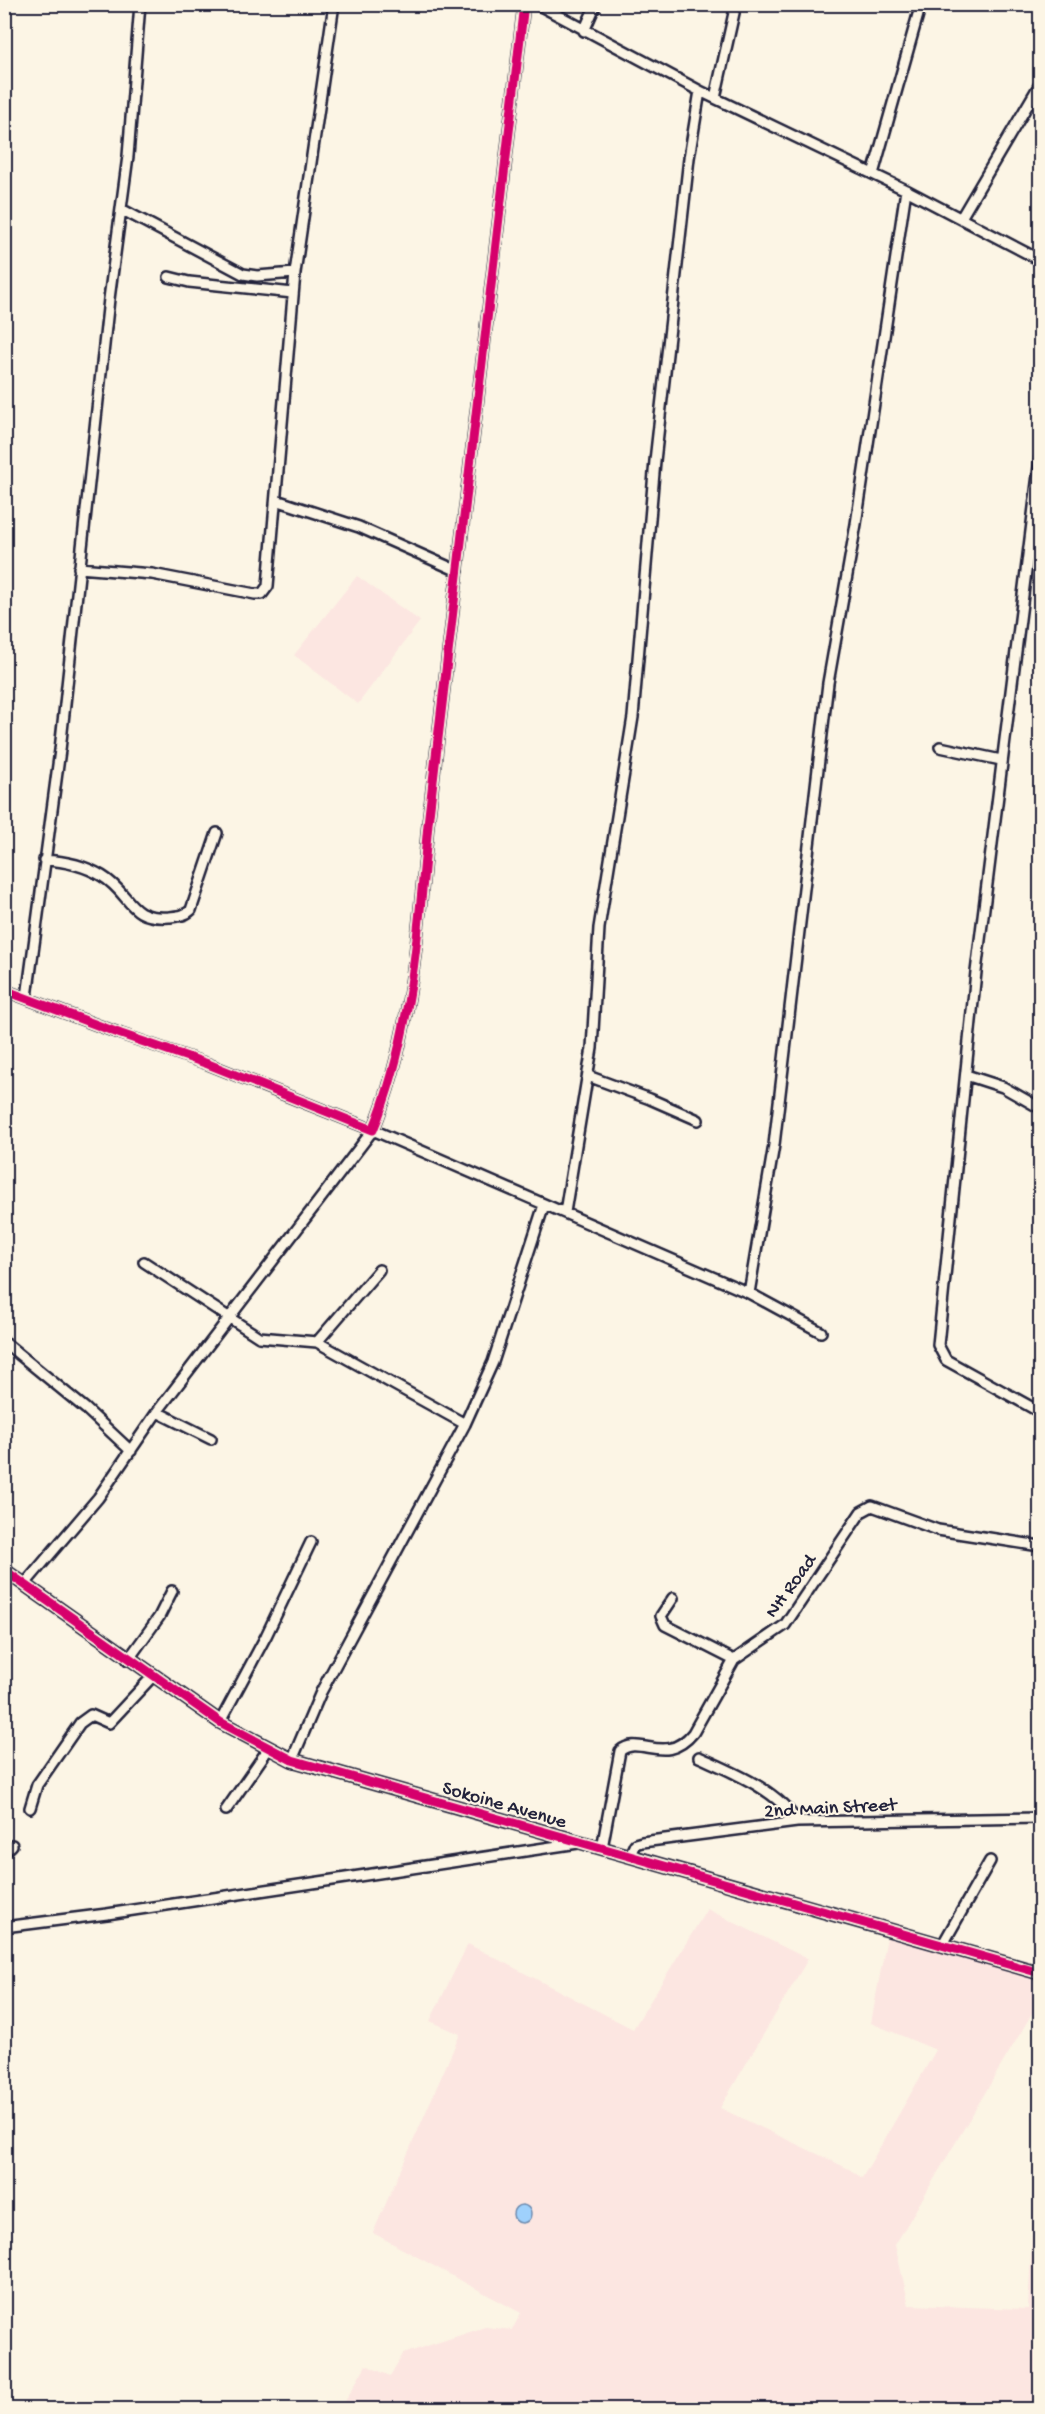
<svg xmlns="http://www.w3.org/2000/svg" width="1045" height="2414" viewBox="0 0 1045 2414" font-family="'Gochi Hand',sans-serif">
<rect width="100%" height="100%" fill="#fcf5e5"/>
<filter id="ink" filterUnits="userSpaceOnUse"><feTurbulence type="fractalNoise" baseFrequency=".0167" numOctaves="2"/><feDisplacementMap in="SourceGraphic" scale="12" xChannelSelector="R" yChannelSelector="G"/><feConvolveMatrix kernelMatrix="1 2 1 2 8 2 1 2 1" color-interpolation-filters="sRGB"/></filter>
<g filter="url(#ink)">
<path fill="#fce6e1" d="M357 576 420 621 358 704 294 655Z
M707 1909 808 1959 720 2108 849 2169 862 2178 936 2050 871 2023 887 1937 1040 1979V2000L895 2245 909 2305 1028 2309 1034 2199 1040 2200V2409L352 2410 343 2405 366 2365 390 2376 403 2354 485 2327 512 2330 521 2313 373 2233 460 2034 430 2021 468 1944 633 2029Z"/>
<path fill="#9fd1fc" stroke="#6d8baf" stroke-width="1.5" d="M513 2214a9 9 0 1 1 18 0a9 9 0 1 1-18 0Z"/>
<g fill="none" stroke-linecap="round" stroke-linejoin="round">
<g stroke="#22223b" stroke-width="14">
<path id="street" d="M537 4 700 91 906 190 1040 260
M584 31 596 4
M715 98 734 13
M873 174 921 4
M121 209 243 274 257 276 295 273
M961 218 1040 84
M169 277 189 282 293 293
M1040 459 976 972 938 1345 946 1360 1040 1412
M276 500 359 527 458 571
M79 568 152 574 255 594H262L268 586 295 273 334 4
M940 747 1001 760
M44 860C65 861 84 865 102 876 132 894 127 920 169 917 178 916 185 916 191 910L217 833
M4 990 121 1034 208 1064 373 1130C412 1037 419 923 428 824L524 4
M27 997 60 750 109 299 128 156 140 4
M966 1075 1003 1087 1040 1108
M588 1076 650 1099 698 1120
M565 1212 592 1048 599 928 633 717 655 461 689 158 700 91
M144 1262 259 1337 317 1342 465 1424
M749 1293 774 1145 828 683 856 524 906 190
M4 1342 86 1409 131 1451
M317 1342 379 1270
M157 1412 211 1439
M24 1585 98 1498 157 1412 373 1130 749 1293 821 1332
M673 1598 661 1616 665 1625 734 1660
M128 1660 159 1617 172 1591
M220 1722 266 1636 311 1542
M699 1757C732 1772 778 1790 797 1822
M292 1760 321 1692 465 1424 493 1362 544 1205
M30 1808 37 1785 80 1723 91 1715 109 1723 152 1677
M226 1810 269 1748
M602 1848 620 1751C640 1734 665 1767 693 1733L734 1660 785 1625 861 1512 872 1506 938 1530 1040 1546
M4 1853 12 1845
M630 1855 635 1844 642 1842 797 1822 1040 1818
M4 1927 107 1914 578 1843
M943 1944 990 1861"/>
</g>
<g stroke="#22223b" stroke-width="16">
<path id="secondary" d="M4 1570 220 1722 292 1760 1040 1973"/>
</g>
<use href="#street" stroke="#fcf5e5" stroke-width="9"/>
<use href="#secondary" stroke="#fcf5e5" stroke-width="12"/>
<g stroke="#fcf5e5" stroke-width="13">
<path id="cycleway" d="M4 990 121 1034 208 1064 373 1130C412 1037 419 923 428 824L524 4
M4 1570 220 1722 292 1760 1040 1973"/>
</g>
<use href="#cycleway" stroke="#d6006c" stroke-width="9"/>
</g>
</g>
<g text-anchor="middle" stroke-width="4.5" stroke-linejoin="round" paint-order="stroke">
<g font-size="20" fill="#22223b" stroke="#fcf5e5">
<text transform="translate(789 1585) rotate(-54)" y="7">NH Road</text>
<text transform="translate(505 1803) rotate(16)" y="7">Sokoine Avenue</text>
<text transform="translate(830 1806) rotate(-3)" y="7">2nd Main Street</text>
</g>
</g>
<rect width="1045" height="2414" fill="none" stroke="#fcf5e5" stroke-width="24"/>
<rect x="12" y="12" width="1021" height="2390" fill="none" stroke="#22223b" stroke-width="2" filter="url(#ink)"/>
</svg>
